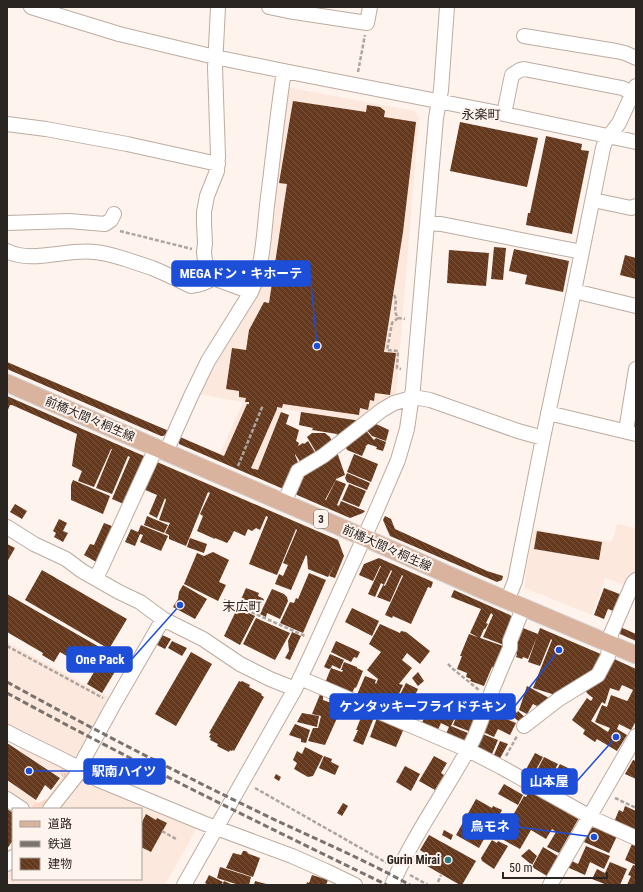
<svg xmlns="http://www.w3.org/2000/svg" width="643" height="892" viewBox="0 0 643 892" font-family="'Roboto Condensed','Noto Sans JP',sans-serif">
<defs>
<pattern id="grass-tufts" width="24" height="20" patternUnits="userSpaceOnUse"><rect width="24" height="20" fill="#fedbc8"/><path d="M3 7l-1-3M5 7V3M7 7l1-3M15 17l-1-3M17 17v-4M19 17l1-3" fill="none" stroke="#dabcac"/></pattern>
<pattern id="building-back-hatch" width="6" height="6" patternUnits="userSpaceOnUse"><rect width="6" height="6" fill="#64391e"/><path d="M-1 5l2 2M0 0l6 6M5-1l2 2" fill="none" stroke="#76543e"/></pattern>
</defs>
<rect width="100%" height="100%" fill="#fef3ed"/>
<path fill="#fde8dd" d="M286 87 415 111 419 118 396 396 361 421 282 409 258 470 220 454 243 402 199 394 254 298Z
M617 524 636 528V573L630 577 627 586 605 578 592 615 525 588V575L534 529 577 537 612 542Z
M7 642 112 699 74 759 7 726Z
M24 745 63 764 58 776 20 751Z
M86 780 147 807 197 828 165 885H7V875L13 867V879H141V809H59L80 782Z
M7 781 36 800V802L32 806 33 808 7 791Z"/>
<path fill="url(#grass-tufts)" d="M63 764 69 769 71 774 43 809 33 808 32 806 36 802 38 803 44 800 47 799 63 777 59 773Z"/>
<path fill="url(#building-back-hatch)" fill-rule="evenodd" d="M293 101 366 112 367 105 380 107 385 111 384 117 416 122 403 232 384 352 396 353 390 395 375 393 374 401 370 400 368 410 360 408 359 415 283 404 282 408 277 407V409L251 468 258 470 281 412 289 415 286 424 299 430 296 441 299 443 298 446 303 443 304 444 308 441 316 454 301 463 295 454V455L299 465 285 487 281 488 179 444V439L180 437 224 456 247 404H249V402H245L246 398 239 397V391L226 389 232 348 246 350 249 330 264 302 269 303 287 184 279 183Z
M460 122 538 138 527 187 450 171Z
M546 136 582 144 581 150 589 151 572 234 526 225 528 213H530Z
M494 247 506 248 503 280 491 279Z
M514 249 569 261 563 292 525 284 527 275 509 271Z
M449 250 489 253 486 286 447 283Z
M625 255 636 258V279L620 275Z
M7 362 169 431 167 434 163 436H161L7 369Z
M7 396 144 456 145 459 126 505 112 499 130 457 128 456 112 494 96 488 112 449H111L94 487 78 481 82 471 72 466 75 444 77 434 12 405H10L7 412Z
M301 412 361 421 336 439 337 434 312 430 313 428 299 425Z
M374 423 389 430 386 441 372 436 366 429Z
M364 428 374 440 376 438 386 442 383 451 376 449 377 447 368 444 365 447H366L362 456 347 450 345 446Z
M312 433H325L330 437 332 442 316 452 307 437Z
M337 452 345 475 336 479 338 476 325 500H326L336 480 346 484 337 505 339 506 341 501 365 511 363 513 350 518 297 495 295 493 301 473Z
M354 454 378 464 371 482 347 472Z
M157 462 338 540 344 556 335 578 329 576 335 564 328 577 308 569 307 556 306 555 291 590 275 584 279 574 283 576 288 565 283 563 297 530 296 529 277 575 249 564 268 517 266 516 260 530 256 528 252 531 248 529 245 536 234 531 230 539 227 543 215 538V539L197 531 203 516 200 514 210 493 208 492 186 546 169 539V535L165 533 170 523 159 520 166 500 165 498 157 518 149 514 157 495 143 489 153 465Z
M347 473 370 483 367 490 347 482 345 478Z
M73 480 110 496 103 514 71 500V485Z
M349 484 366 491 359 507 342 500Z
M15 504 27 511 22 519 10 512Z
M147 516 168 525 164 533 144 525Z
M385 516 391 519 395 529 487 571 503 576 502 580 497 582 390 536 383 520Z
M59 519 67 523 63 531 68 533 63 542 54 537 56 533 53 531Z
M104 523 117 528 98 563 84 555 90 544 94 545Z
M141 525 168 536 161 551 140 542 143 535 140 534 135 546 125 542 131 529 138 532Z
M537 531 602 542 599 560 534 549Z
M190 538 207 544 204 553 187 547Z
M7 544 15 548 7 562Z
M213 552 229 560 219 582 226 585 218 601 184 584 197 553 204 556Z
M379 558 433 582 431 588 428 587 411 624 393 616 392 618 385 615 403 576 402 575 390 602 377 597 383 585 385 586 392 571 391 570 384 585 381 583 375 597 368 594 381 566H380L373 581 359 575 364 564Z
M42 570 127 619 109 649 25 600Z
M309 573 326 580 303 633 280 623 290 602 294 603 296 598 298 599Z
M183 585 207 599 195 619 173 607 178 599 179 592Z
M246 588 259 593 258 596 264 599 258 612 239 604Z
M604 588 622 595 616 612 608 609 604 619 594 615Z
M272 589 284 594 287 597 288 601 280 619 267 613 266 617 260 614Z
M454 590 510 615 512 617 504 645 483 637 493 615 491 613 486 623 488 624 485 629H484L480 638 470 633 481 609 451 597Z
M7 594 122 660 102 693 87 684 94 672 60 652 54 662 42 655 43 653 7 632Z
M352 608 379 621 372 636 345 622Z
M241 610 245 611 255 616 240 645 224 636 236 611Z
M256 618 290 633 275 660 243 644Z
M380 624 400 633 401 631 406 632 430 651 420 664 407 653 402 660 412 668 399 684 403 685 391 711 356 697 365 676 376 680 375 683 376 684 378 679 367 670 381 652 369 644Z
M618 626 636 634V641L620 634 619 632Z
M523 628 538 634 528 659 523 657 522 659 516 657 517 654 513 653Z
M540 628 603 655 595 672 553 699 552 694 533 688 552 640 551 639 540 666 528 662Z
M292 632 301 636 290 660 285 658 289 651 288 641Z
M469 634 506 647 498 669 492 667 484 686 470 681 471 679 466 677 467 673 457 669 462 656H460Z
M162 635 171 639 165 649 157 645Z
M172 641 187 648 182 656 168 648Z
M336 641 360 652 357 658 354 657 351 662 331 652Z
M191 652 212 664 176 726 155 714Z
M330 654 344 660 340 669 332 665 331 668 342 672 343 670H341L344 662 357 667V668L363 671 356 688 355 687 351 695 325 683 331 668 329 669 324 667Z
M612 658 636 669V721L631 730 619 724 617 729 627 735 617 751 597 739 595 742 583 734 585 730 572 720 587 698 591 701 593 698 588 694 584 689ZM622 685 633 690 628 700 627 701 611 695 607 707 602 705 595 722 610 728 608 732 591 721 602 702 605 704 610 688 619 691Z
M418 672 424 681 418 686 412 678Z
M239 681 241 682 242 681 250 685 249 687 262 694 261 695 264 697 234 751 233 750 231 751 230 750 229 752 217 746 218 744 210 740 211 738 209 737 211 734 209 733Z
M406 683 418 689 404 718 391 712Z
M527 686 549 698 543 709 533 704 527 714 519 710Z
M321 692 323 693V700L342 707 325 745 308 741 313 728H318L321 716 312 714Z
M433 698 458 711 451 726 468 733 463 744 445 736 449 727 441 723 437 732 421 725Z
M455 701 465 705 466 704 481 710 477 720 459 712 460 711 453 707Z
M364 710 375 715 363 745 353 741 358 730H356Z
M492 710 504 715V718L516 723 510 735 498 729 494 737 483 732Z
M515 711 517 713 518 711 527 719 522 724 511 715Z
M302 713 319 716 317 727 297 722Z
M458 713 476 721 471 732 453 725Z
M377 718 405 726 396 747 370 737Z
M295 724 310 730 306 743 301 742V739L289 735Z
M480 733 498 740 492 754 475 748Z
M500 741 508 744 499 760 493 757Z
M7 743 60 778 51 790 45 785 36 800 7 780Z
M305 747 323 756 313 776 308 777 294 769 297 763 293 760 297 751 302 754Z
M535 753 543 757 532 777 524 773Z
M324 756 332 759 331 762 339 766 335 775 319 768Z
M434 756 447 763 441 773 444 775 435 790 419 781Z
M544 757 558 764 547 785 533 778Z
M633 760 636 761V779L625 774Z
M560 764 574 771 569 780 572 781 564 795 548 786Z
M405 766 420 774 411 791 396 782Z
M276 774 281 777 279 781 274 778Z
M504 784 523 795 518 805 498 794Z
M531 788 580 816 559 853 547 847 556 832 552 829 546 839 531 830 520 849 500 838 524 796 526 797Z
M476 799 492 808 493 806 502 810 500 814 506 818 494 839 483 834 481 837 484 839 479 848 456 835ZM489 814 491 815 483 828 485 829 484 832 480 829Z
M343 803 348 806 342 816 337 813Z
M625 806 636 811V828L634 832 614 822 619 810 623 812Z
M7 809 13 813V840L7 849Z
M146 814 156 820 157 818 167 823 151 852 141 847V824Z
M592 825 617 836 609 853 584 842Z
M444 830 453 835 451 840 442 835Z
M429 835 476 861 462 885H460L422 863 425 857 426 858 428 855 420 850Z
M492 840 497 843 498 841 508 846 494 869 482 861 481 858Z
M632 844 636 846V865L625 860Z
M586 846 610 856 604 869 590 862 585 875 567 867 570 860 578 864Z
M543 847 558 856 547 876 532 867Z
M529 849 537 856 532 865 521 856Z
M243 851H246L249 854 260 858 253 877 226 868 233 853 241 855Z
M417 856 423 860 421 864 414 861Z
M610 862 627 869 620 885H607L592 879 597 869 605 873Z
M633 865 636 866V885H627L631 876 628 875Z
M220 867 251 877 249 885H239L217 878Z
M209 875 223 882 221 885H209L205 883Z
M312 875 328 880 326 885H306L307 882 309 883Z
M224 881 233 885H222Z
M255 881 270 885H254Z"/>
<g fill="none" stroke-linecap="round" stroke-linejoin="round">
<g stroke="#bcaca2" stroke-width="16">
<path id="minor" d="M31 7 119 34 215 57 284 71 504 114 636 142
M218 7 215 67 218 156 217 171 207 196 204 212V223L205 243 204 252 205 261 213 278 251 292
M269 7 288 11 367 23 370 7
M524 36 616 51 625 53 636 58
M504 114 512 75 520 70 524 69 622 88 633 93
M7 124 46 129 127 144 218 164
M593 200 631 208 636 206
M7 223 69 221 105 224 111 220 114 214
M427 223 441 224 582 252
M7 251C31 264 69 248 95 252 106 253 115 256 125 259 134 262 143 265 152 268 165 273 178 280 191 286 200 285 206 283 213 278
M574 291 636 306
M548 413 636 434
M626 431 636 369
M166 452 191 396 208 361 251 292C263 267 264 233 267 205 273 160 277 115 284 71
M284 503 298 471 323 456 382 410 394 403 408 399 419 398 430 400 518 431 543 438
M7 527 34 544 66 559 82 571 119 592 140 602 163 619 203 639 240 664 270 679 295 689
M96 578 102 566 156 448
M507 601 515 581 543 438 574 291 603 148 605 142 619 123 636 86
M300 678 468 750 501 767 594 819 636 838
M524 726 559 699 598 675 608 656 611 634 633 583 636 580
M7 732C27 743 48 752 69 763 79 768 89 775 99 780L203 823 292 856 326 871 355 885
M7 799 22 809
M50 809 76 776 81 764 114 704 163 619
M7 864 13 857
M184 885 295 689 312 653 377 509 398 460 407 429 413 388 436 118 441 90 447 7
M392 885C413 835 446 791 471 744 479 729 484 712 490 696 496 680 503 664 510 648V641L523 608
M550 885 636 736"/>
</g>
<g stroke="#d5d3d3" stroke-width="19">
<path id="major" d="M7 383 182 459 338 526 485 591 636 655"/>
</g>
<path stroke="#aea5a0" stroke-width="2.5" stroke-dasharray="4 2" stroke-linecap="butt" d="M358 72 365 35
M120 231 192 249
M394 295 396 299 395 312 398 318 405 319
M398 318 392 323 387 350 398 351 397 368 401 369
M238 466 263 405
M224 600 305 636
M7 646 103 698
M448 664 453 669 479 690
M506 756 517 736
M255 788 387 863
M615 798 636 808
M162 831 176 839
M410 875 428 885
M438 882 441 875"/>
<use href="#minor" stroke="#fff" stroke-width="14"/>
<use href="#major" stroke="#d9b39d" stroke-width="17"/>
<path stroke="#7a726d" stroke-width="3" stroke-dasharray="6 3" stroke-linecap="butt" d="M7 682C94 730 182 775 271 818 318 840 365 860 410 885
M7 693C132 761 259 823 387 885"/>
</g>
<circle fill="#2f787d" stroke="#fef3ed" stroke-width="1.5" cx="448" cy="860" r="4"/>
<g text-anchor="middle" stroke-width="4" stroke-linejoin="round" paint-order="stroke">
<rect fill="#fef3ed" stroke="#6a635e" stroke-width="1" x="314" y="510" width="14" height="18" rx="3"/>
<g font-size="11" font-weight="bold" fill="#2b2521">
<text x="321" y="523">3</text>
</g>
<g font-size="12" fill="#2b2521" stroke="#fef3ed">
<text transform="translate(90 419) rotate(23)" y="4">前橋大間々桐生線</text>
<text transform="translate(387 548) rotate(24)" y="4">前橋大間々桐生線</text>
</g>
<g font-size="12" font-weight="bold" fill="#2b2521" stroke="#fef3ed" text-anchor="end">
<text x="440" y="864">Gurin Mirai</text>
</g>
<g font-size="13" fill="#2b2521" stroke="#fef3ed">
<text x="481" y="119">永楽町</text>
<text x="242" y="611">末広町</text>
</g>
</g>
<path fill="none" stroke="#1d4ed8" stroke-width="1.5" d="M317 346L310 273M180 605L132 659M559 650L515 706M29 771L84 771M616 737L577 781M594 837L518 827"/>
<g fill="#1d4ed8" stroke="#fef3ed" stroke-width="1.5">
<circle cx="317" cy="346" r="4"/>
<circle cx="180" cy="605" r="4"/>
<circle cx="559" cy="650" r="4"/>
<circle cx="29" cy="771" r="4"/>
<circle cx="616" cy="737" r="4"/>
<circle cx="594" cy="837" r="4"/>
</g>
<g fill="#1d4ed8" stroke="#1d4ed8" stroke-width="1.5">
<rect x="172" y="261" width="138" height="25" rx="4"/>
<rect x="67" y="647" width="65" height="25" rx="4"/>
<rect x="330" y="694" width="185" height="25" rx="4"/>
<rect x="84" y="759" width="81" height="25" rx="4"/>
<rect x="522" y="769" width="55" height="25" rx="4"/>
<rect x="463" y="814" width="55" height="25" rx="4"/>
</g>
<g font-size="13" text-anchor="middle" font-weight="bold" fill="#fff">
<text x="241" y="278">MEGAドン・キホーテ</text>
<text x="100" y="664">One Pack</text>
<text x="423" y="711">ケンタッキーフライドチキン</text>
<text x="124" y="776">駅南ハイツ</text>
<text x="549" y="786">山本屋</text>
<text x="490" y="831">鳥モネ</text>
</g>
<rect width="643" height="892" fill="none" stroke="#2b2521" stroke-width="16"/>
<rect x="12" y="808" width="130" height="72" fill="#fef3ed" stroke="#aaa19b"/>
<rect x="20" y="821" width="20" height="6" fill="#d9b39d" stroke="#aaa19b"/>
<text x="48" y="828" font-size="12" fill="#2b2521">道路</text>
<rect x="20" y="841" width="20" height="6" fill="#7a726d" stroke="#aaa19b"/>
<text x="48" y="848" font-size="12" fill="#2b2521">鉄道</text>
<rect x="20" y="858" width="20" height="12" fill="url(#building-back-hatch)" stroke="#aaa19b"/>
<text x="48" y="868" font-size="12" fill="#2b2521">建物</text>
<path d="M503 872v6h104v-6" fill="none" stroke="#2b2521" stroke-width="2"/>
<text x="509" y="872" font-size="12" fill="#2b2521" stroke="#fef3ed" stroke-width="3" paint-order="stroke">50 m</text>
</svg>
